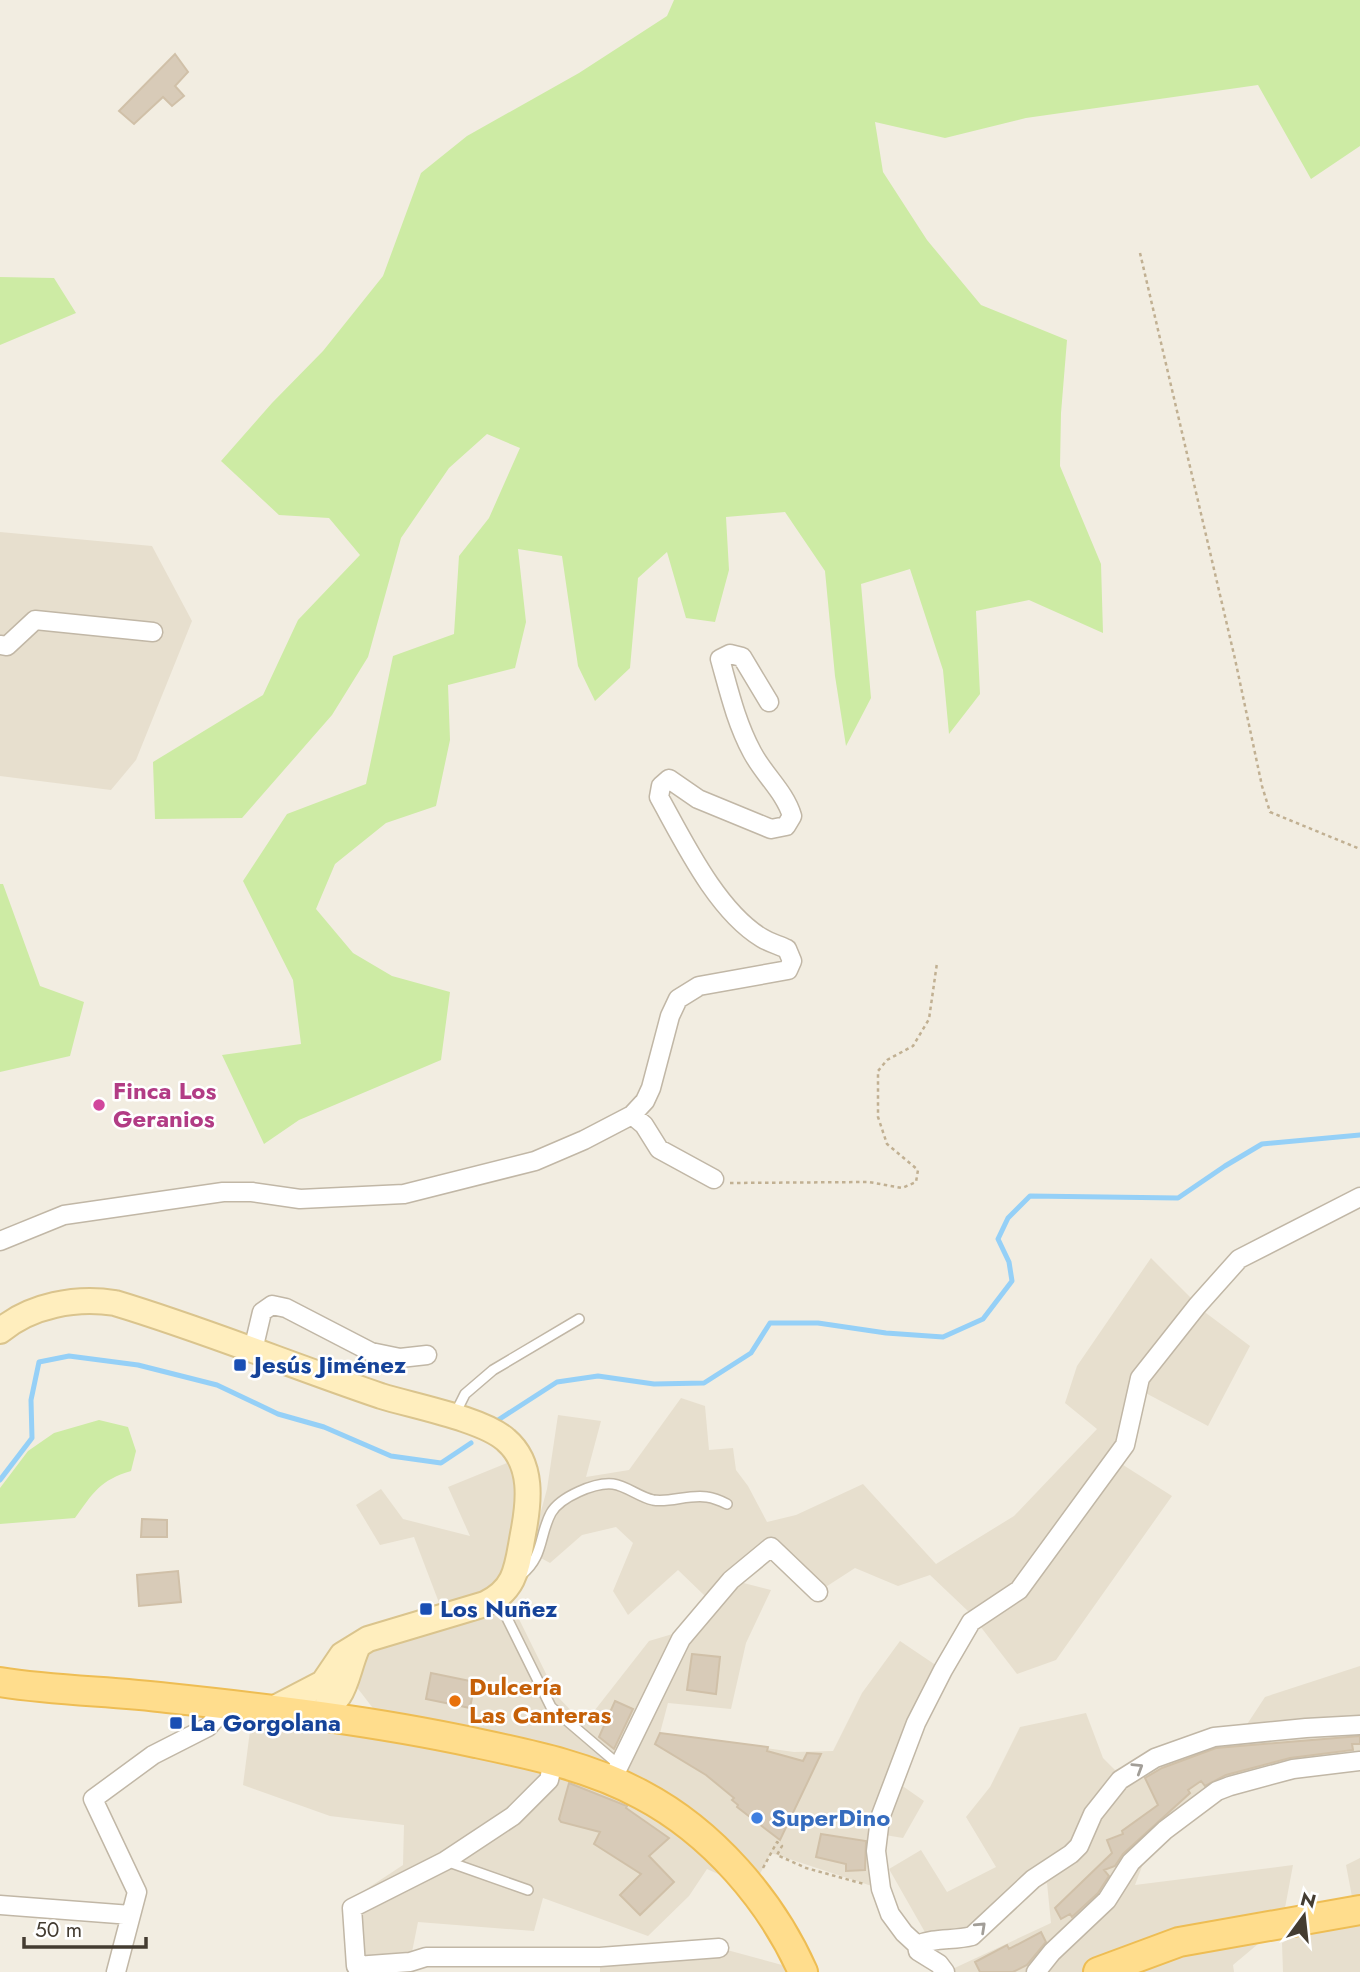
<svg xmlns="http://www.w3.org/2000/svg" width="1360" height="1972" viewBox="0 0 1360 1972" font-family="Jost,sans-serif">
<rect width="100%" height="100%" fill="#f2ede1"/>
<path fill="#e7dfce" d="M0 532 152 546 192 621 136 760 111 790 0 776Z
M1151 1258 1206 1313 1250 1346 1208 1426 1138 1389 1120 1463 1172 1496 1056 1660 1017 1674 970 1613 930 1575 898 1586 855 1568 818 1592 771 1547 732 1580 771 1590 746 1643 731 1709 668 1703 660 1733 794 1752 833 1751 862 1693 900 1641 943 1670 894 1780 924 1801 903 1838 879 1834 881 1889 771 1853 752 1889 707 1869 689 1896 648 1936 543 1898 534 1931 418 1922 410 1962 356 1966 347 1902 403 1865 404 1825 330 1816 243 1785 251 1723 364 1734 379 1716 352 1681 368 1639 441 1608 414 1537 380 1545 356 1505 381 1489 403 1519 470 1536 448 1487 514 1460 528 1501 515 1572 497 1614 517 1615 557 1696 584 1724 649 1641 676 1633 705 1596 678 1570 628 1615 613 1591 633 1543 616 1527 582 1535 550 1563 530 1552 547 1489 558 1415 601 1421 586 1477 629 1470 681 1398 705 1406 709 1450 733 1448 736 1470 748 1486 767 1522 796 1515 863 1484 936 1564 1014 1516 1097 1429 1065 1403 1077 1366Z
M1360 1666V1759L1281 1764 1155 1832 1135 1885 1293 1865 1282 1924 1233 1965 1234 1972H946L1051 1923 1047 1883 1027 1892 967 1938 930 1941 889 1869 921 1850 947 1892 996 1867 966 1817 990 1787 1020 1727 1086 1713 1103 1758 1115 1770 1153 1757 1240 1735 1265 1697Z
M1360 1858V1972H1283L1282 1943 1353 1902 1346 1865Z
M727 1950 782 1965 787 1972H600V1957Z"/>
<path fill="#cdeba4" d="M674 0H1360V146L1311 179 1258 85 1026 118 945 138 875 122 883 172 927 240 981 305 1067 340 1061 413 1060 466 1101 564 1103 633 1029 600 976 611 980 694 949 734 943 670 910 569 861 584 871 698 846 746 835 676 825 571 785 512 726 517 729 570 715 622 686 618 667 552 638 578 630 668 595 701 578 666 562 556 518 549 526 622 515 668 448 685 450 740 436 806 386 823 335 864 316 909 353 953 392 976 450 992 441 1060 299 1120 264 1144 222 1055 301 1044 293 980 243 881 287 814 366 784 393 656 454 634 459 556 489 518 520 448 487 434 449 468 401 538 368 657 332 715 242 818 155 819 153 762 263 695 298 620 360 555 329 518 279 515 221 461 272 403 323 351 383 276 421 173 467 136 579 73 667 16Z
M0 277 54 278 76 313 0 345Z
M0 884H3L40 986 84 1002 70 1056 0 1072Z
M99 1420 128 1427 136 1451 131 1471C100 1480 93 1493 75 1518L0 1524V1488L28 1451 54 1433Z"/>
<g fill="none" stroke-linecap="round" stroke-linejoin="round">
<path stroke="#95d0f7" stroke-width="5" d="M495 1422 557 1382 598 1376 654 1384 704 1383 751 1353 770 1323H818L886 1333 943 1337 983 1319 1012 1281 1009 1262 998 1239 1008 1218 1030 1196 1178 1198 1225 1166 1262 1144 1360 1135
M0 1480 32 1438 31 1400 39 1362 69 1356 138 1365 217 1385 278 1414 324 1427 391 1456 441 1463 471 1443"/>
</g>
<path fill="#d8cbb8" stroke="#d0c0a8" stroke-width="2" d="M175 54 188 72 175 86 184 96 172 106 163 97 134 124 119 111Z
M142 1519 167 1520V1537H141Z
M178 1571 181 1602 139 1606 137 1575Z
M692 1654 720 1657 716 1694 687 1690Z
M431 1673 475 1682 470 1708 426 1699Z
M615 1701 633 1709 614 1749 599 1737Z
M660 1733 768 1747 767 1751 803 1761 807 1753 821 1754 780 1840 737 1807 738 1805 732 1800 734 1798 706 1775 655 1744Z
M1360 1736V1744H1352L1353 1750 1290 1758 1226 1775 1205 1786 1201 1781 1188 1790 1190 1793 1123 1854 1115 1866 1104 1870 1109 1876 1098 1893 1072 1917 1070 1914 1061 1919 1055 1908 1112 1853 1107 1840 1123 1834 1122 1831 1158 1805 1145 1778 1162 1768 1216 1748Z
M569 1783 627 1806 626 1808 669 1838 649 1856 674 1882 640 1915 620 1895 641 1874 594 1844 600 1832 561 1822 559 1819Z
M821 1834 866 1841 865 1870 846 1871V1864L816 1857Z
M1041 1932 1046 1942 1027 1965 1013 1972H980L975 1962 1007 1945 1009 1949Z"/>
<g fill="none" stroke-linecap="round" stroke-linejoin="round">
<g stroke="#c1b7a6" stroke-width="12">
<path id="service" d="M454 1416 465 1394 493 1370 579 1319
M521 1575C544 1557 539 1535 551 1513 560 1497 595 1482 613 1484 627 1486 639 1497 653 1500 670 1503 689 1494 707 1497 714 1498 721 1501 727 1504
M498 1600 551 1707 619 1765
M446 1861 528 1890"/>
</g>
<g stroke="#c1b7a6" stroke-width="21">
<path id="minor" d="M0 645 7 646 35 620 153 632
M632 1115 644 1125 659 1149 714 1179
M0 1241 64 1215 223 1192H252L300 1199 404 1194 535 1161 584 1140 632 1115 645 1101 651 1088 670 1016 678 999 699 986 788 970 792 961 787 949C779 945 770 943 762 938 717 911 684 842 659 797L661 786 669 779 698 799 771 829 786 826 792 816C785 792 764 775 752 752 736 722 729 691 720 659L730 654 742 657 769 702
M253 1350 262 1312 272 1305 286 1308 371 1352 400 1358 427 1355
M553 1761 549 1780 513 1816 445 1861 352 1908 356 1966 410 1962 426 1957H600L719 1948
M612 1780 681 1639 731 1580 771 1547 818 1592
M0 1905 131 1915
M917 1945C935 1937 954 1941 972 1936L1033 1879 1071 1854 1079 1846 1093 1814 1120 1780 1155 1758 1214 1737 1306 1728 1360 1725
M116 1972 137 1892 93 1799 153 1755 208 1727 228 1705
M945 1972 939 1964 918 1951 917 1945 904 1933 890 1914 881 1889 876 1851 880 1818 916 1723 943 1670 971 1622 1019 1590 1125 1445 1140 1378 1197 1306 1239 1259 1360 1197
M1036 1972 1052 1952 1107 1900 1131 1862 1165 1830 1217 1791 1230 1786 1293 1769 1360 1761"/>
</g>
<g stroke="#dac48d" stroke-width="28">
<path id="secondary" d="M0 1331C31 1305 76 1297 115 1303 205 1330 292 1366 381 1396 413 1406 483 1419 506 1440 534 1464 529 1503 523 1534 517 1566 517 1589 485 1604L368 1639 342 1655 323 1683 273 1709
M315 1714C347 1702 345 1676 357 1648"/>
</g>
<g stroke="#eebd53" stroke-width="32">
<path id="primary" d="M0 1682C56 1691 112 1691 168 1698 272 1709 374 1721 476 1743 533 1755 591 1767 642 1795 712 1832 771 1900 803 1972
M1098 1972 1179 1942 1360 1910"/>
</g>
<path stroke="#c1b092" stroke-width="2.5" stroke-dasharray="3.5 3.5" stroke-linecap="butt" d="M1140 253 1235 659 1262 786 1270 812 1360 849
M730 1183 869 1182 902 1188 916 1182 918 1170 887 1144 878 1117V1071L887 1060 913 1046 929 1019 937 963
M763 1868 777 1842 782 1846 777 1855 806 1868 864 1884"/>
<use href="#service" stroke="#fff" stroke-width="9"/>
<use href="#minor" stroke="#fff" stroke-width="18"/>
<use href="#secondary" stroke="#ffeebe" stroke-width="24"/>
<use href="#primary" stroke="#ffdd8d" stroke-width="28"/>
</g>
<defs><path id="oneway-chevron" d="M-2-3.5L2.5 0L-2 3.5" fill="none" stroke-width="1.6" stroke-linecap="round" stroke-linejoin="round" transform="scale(1.75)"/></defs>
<g stroke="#a29e98">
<use href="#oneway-chevron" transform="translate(1138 1768) rotate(-32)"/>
<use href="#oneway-chevron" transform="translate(981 1927) rotate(-43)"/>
</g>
<circle fill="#d1479c" stroke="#fff" stroke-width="2.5" cx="99" cy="1105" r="7"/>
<g fill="#1a4fb4" stroke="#fff" stroke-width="2.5">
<rect x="233" y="1358" width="14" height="14" rx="3.5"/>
<rect x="419" y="1602" width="14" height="14" rx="3.5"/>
<rect x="169" y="1716" width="14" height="14" rx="3.5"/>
</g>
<circle fill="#e8710a" stroke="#fff" stroke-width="2.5" cx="455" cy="1701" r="7"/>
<circle fill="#3f7fe0" stroke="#fff" stroke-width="2.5" cx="757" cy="1818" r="7"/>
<g text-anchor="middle" stroke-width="5" stroke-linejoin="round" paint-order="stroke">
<g font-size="24" font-weight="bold" fill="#b23c85" stroke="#fff" text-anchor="start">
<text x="113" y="1099">Finca Los<tspan x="113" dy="28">Geranios</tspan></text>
</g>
<g font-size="24" font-weight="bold" fill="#164399" stroke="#fff" text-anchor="start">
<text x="254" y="1373">Jesús Jiménez</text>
<text x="440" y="1617">Los Nuñez</text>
<text x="190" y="1731">La Gorgolana</text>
</g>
<g font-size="24" font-weight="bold" fill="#c56008" stroke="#fff" text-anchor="start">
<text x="469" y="1695">Dulcería<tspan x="469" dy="28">Las Canteras</tspan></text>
</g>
<g font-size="24" font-weight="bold" fill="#366cbe" stroke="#fff" text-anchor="start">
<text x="771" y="1826">SuperDino</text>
</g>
</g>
<g transform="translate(1304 1916) rotate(15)" stroke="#ffffff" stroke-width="5" paint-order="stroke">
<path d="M0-5L12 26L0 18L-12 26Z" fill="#443c31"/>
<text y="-10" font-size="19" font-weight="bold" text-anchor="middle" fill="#443c31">N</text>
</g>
<path d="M24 1937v10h122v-10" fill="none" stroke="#443c31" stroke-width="3.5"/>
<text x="35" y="1937" font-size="21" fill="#443c31" stroke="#ffffff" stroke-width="5" paint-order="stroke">50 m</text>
</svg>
